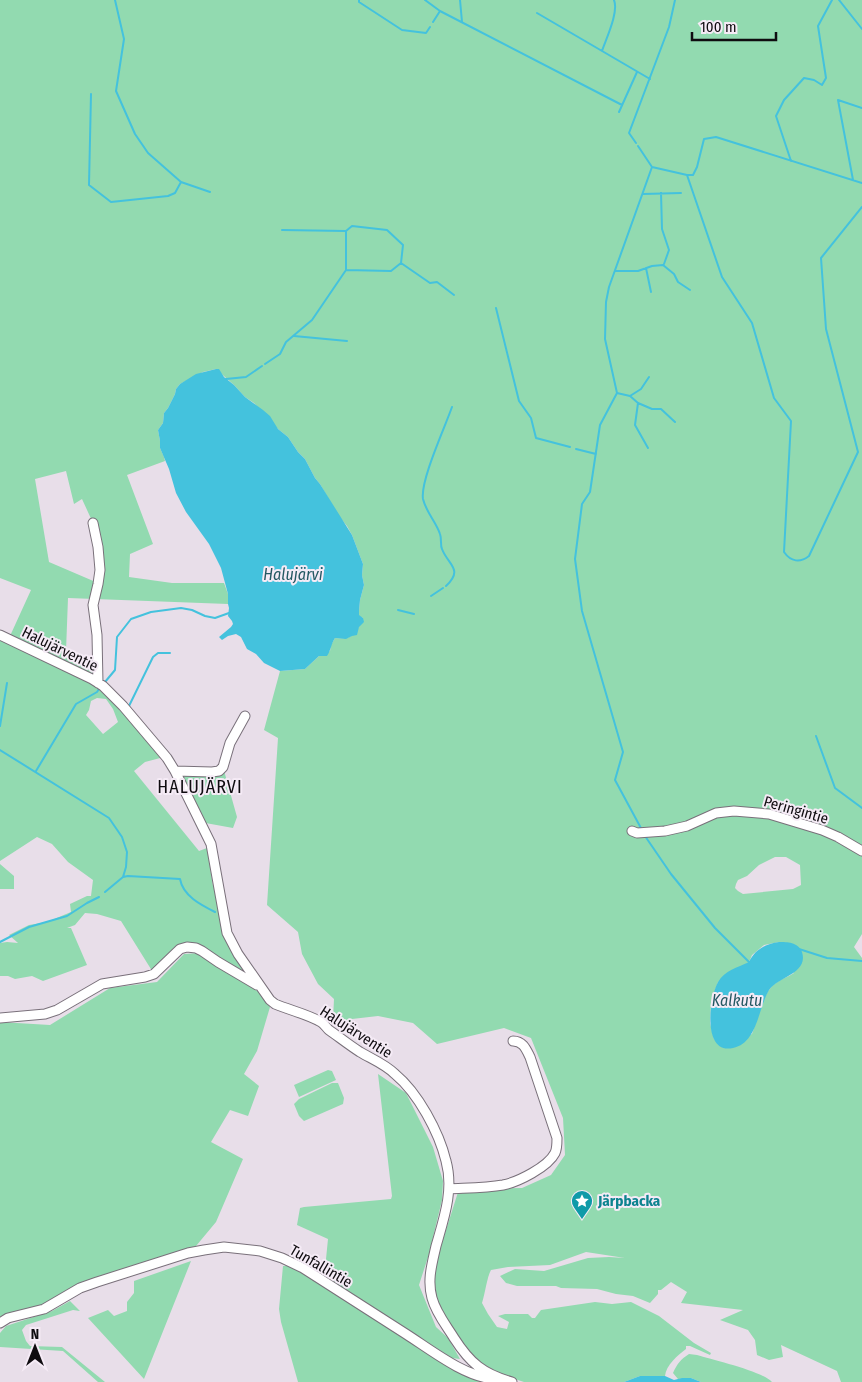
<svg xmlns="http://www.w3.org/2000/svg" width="862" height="1382" viewBox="0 0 862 1382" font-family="'Fira Sans Condensed',sans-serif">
<rect width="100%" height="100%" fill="#e8dee9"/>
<path fill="#92dab0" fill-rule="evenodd" d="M0 0H862V934L854 947 862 958V1382H841L837 1371 781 1345 783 1357 769 1360 757 1355 755 1340 748 1330 720 1320 743 1310 681 1303 687 1292 671 1282 661 1290H658V1294L650 1303 633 1296 616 1294 597 1289 561 1288 556 1286H517L506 1283 500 1276 515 1269 544 1271 588 1258 609 1257 625 1258 586 1252 550 1265 508 1267 491 1270C487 1277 485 1294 482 1303L488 1314 497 1327 507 1329 509 1322 498 1316 505 1314H528L532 1318H535L541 1310 595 1302 612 1304 631 1302 659 1316 694 1343 711 1353 710 1355 690 1346H686V1349C678 1355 666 1365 665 1376H640L624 1382H524L503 1375 472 1358 446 1320 434 1293 433 1271 459 1189 522 1188 551 1175 565 1155 563 1118 531 1038 504 1028 437 1044 413 1023 378 1016 352 1019 346 1030 333 1020 334 999 318 984 302 954 298 932 267 905 278 738 264 730 280 671 305 669 319 656 330 651 331 645 335 638C353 640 356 634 363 618L359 616V611L360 600 364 585 362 575 363 564 352 535 347 526 338 515 320 484 315 478 305 459 298 452 288 437 278 429 254 403 245 397 234 385 216 369 203 372 180 384 176 389 175 394 168 408 164 413 163 423 158 430 160 441V448L164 457 165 461 127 475 153 544 130 554 129 577 172 583H224L228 594V604L68 598 66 651 94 661 95 678 10 636 31 590 0 578ZM66 471 74 504 82 499 93 523 98 583 49 562 35 479ZM775 857H786L800 865 801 885 793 889 743 894 738 891 735 888 736 884 738 880 747 876 759 865ZM779 942 794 973C788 977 781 979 776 983 763 991 757 1020 752 1034L719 1045 714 1039 710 1023 711 1002 718 982 749 962 752 955 764 945Z
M0 640 97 685 116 703 164 757 145 762 134 771 199 851 207 848 213 886 218 887 227 933 260 986 187 947 154 974 121 921 97 914 85 913 75 925 67 928H71L87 965 43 981 32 976 15 979 8 976H0V943L7 942 18 943 9 935 29 925 47 922 71 912 70 904 87 896H91L93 880 68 862 52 844 37 837 0 861ZM97 698 106 699 113 709 118 722 103 734 86 715 89 710 91 701Z
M223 767 237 817 233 828 200 822 175 771Z
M0 864 14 876V889H0Z
M200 953 217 966 259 992 270 1007 257 1051 244 1074 259 1086 248 1116 230 1110 211 1142 243 1159 216 1222 196 1246 82 1282 42 1306 0 1320V1022L50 1025 110 988 157 982 184 954Z
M328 1070 332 1071 336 1080 299 1097 294 1085Z
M378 1074 406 1093 433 1147 443 1181 442 1200 429 1254 419 1285 436 1327 448 1338 460 1359 452 1358 320 1274 325 1269 328 1239 297 1225 300 1208 304 1207 391 1199 392 1196Z
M332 1083H338L344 1098 343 1104 304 1121 299 1116 294 1104 299 1099Z
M191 1261 144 1379 88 1318 108 1310 114 1316 127 1311V1302L134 1293V1281Z
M283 1266H291L468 1376 483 1382H298L281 1322 279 1309Z
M70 1301 80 1311 73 1310 26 1325 22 1330 26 1341 30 1346 62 1347 105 1382H98L63 1351 0 1347V1333L6 1326 52 1311Z
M689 1354 697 1355C713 1360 762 1371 772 1382H701L691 1378 678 1379 673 1373C677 1364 681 1359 689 1354Z"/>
<path fill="#44c2dd" d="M216 369H219L224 377 234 385 245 397 263 410 270 416 278 429 288 437 298 452 305 459 315 478 320 484 352 535 363 564 362 575 364 585 360 600 359 611V615L363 618 364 622 359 627 357 635 352 636 346 639 335 638C331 644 331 650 327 656H319L305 669 280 671 264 663 256 654 247 649 241 637 236 634 228 636 222 640 219 637 231 627 233 624 232 621 228 616 229 608 228 604V594L221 568 209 544 186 512 176 493 169 469 160 448V441L158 430 163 423 164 413 168 408 175 394 176 389 180 384 196 374Z
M779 942C787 942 798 942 802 952 809 975 775 977 768 992 758 1010 757 1043 733 1048 702 1055 709 998 718 982 725 970 737 968 749 962 755 949 766 944 779 942Z
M640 1376H665L674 1380 682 1378H691L701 1382H624Z"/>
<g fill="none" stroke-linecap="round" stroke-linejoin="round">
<path stroke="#44c2dd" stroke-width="2" d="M115 0 124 39 116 91 135 134 148 153 181 182 210 192
M359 0V2L402 30 426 33 430 27
M425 0 440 11 622 105
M460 0 462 22
M839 0 862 29
M537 13 650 79
M433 22 440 11
M602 51C606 39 619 12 614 0
M91 94 89 185 111 202 168 196 175 193 181 182
M619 112 637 72
M636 143 629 133 669 27 675 0
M638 146 652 167 609 287 606 302 605 339 617 393 600 425 590 492 582 504 575 559 582 611 623 752 615 780 642 830
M791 161 776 116 784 100 804 78 814 80 822 85 826 78 818 26 832 0
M652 167 687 175H693L697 167 704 139 716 137 862 183
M687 175 722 277 752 323 774 398 791 421 784 552C791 562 800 563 809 556L858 452 826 329 821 258 862 207
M853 180 838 100 862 108
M661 193 662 229 669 250 664 264
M643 194 681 193
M282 230 346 231
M401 263 430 283 437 282 454 295
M646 268 651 292
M615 271H638L652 266 663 265 674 274 678 282 690 290
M496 308 519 401 531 418 536 438 570 447
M294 336 347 341
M265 364 280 354 286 342 312 320 346 270V231L352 226 387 230 403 245 401 263 391 271 346 270
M226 379 246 377 262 366
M617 393 630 396 638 403 652 409H661L675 422
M630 396 641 389 649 377
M638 403 635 425 648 448
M576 449 596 454
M446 586C464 569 448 565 442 549 440 545 442 539 440 534 436 522 426 512 423 499 420 481 445 427 452 407
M431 596 443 588
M398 610 414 614
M105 682 115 670 117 637 131 619 151 612 181 608 192 610 205 616 215 618 229 613
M128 708 153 657 158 653H170
M0 726 7 683
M816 736 835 788 862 808
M0 750 109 818 122 837 127 852 126 867 123 877 105 892
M36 771 76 704 97 692 99 689
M645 836 671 874 715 928 749 962H751
M123 877 128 876 180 879C183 896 201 905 215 912
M0 942 29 927 67 916 87 903 99 897
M799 949 827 958 862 961"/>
<g stroke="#79707a" stroke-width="11">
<path id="minor" d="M93 523 98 547 100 570 98 584 93 605 97 635 98 683
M0 635 92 679 103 686 123 706 167 758 175 771 211 844 227 933 238 954 270 1000 275 1004C289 1010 307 1014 321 1022 324 1024 326 1027 329 1030 339 1037 349 1045 360 1052 372 1059 385 1064 395 1074 418 1093 439 1132 446 1161 454 1190 444 1218 436 1246 432 1264 427 1280 432 1298 436 1313 446 1325 454 1338 470 1363 483 1374 512 1382
M175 771 212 772 219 771 223 767 230 743 245 716
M632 831 637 833 665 831 687 826 716 813 734 811 769 814 822 830 838 837 862 851
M0 1018 45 1014 57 1010 102 984 145 977 154 974 180 949 187 947 196 948 202 951 218 962 257 985
M449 1189C467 1188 486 1188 503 1185 518 1182 548 1167 555 1153 557 1149 557 1143 557 1138L530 1057C526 1049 523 1041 513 1041
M0 1323 8 1318 44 1309 80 1288 97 1282 188 1253 204 1250 224 1247 260 1251 282 1258 303 1268C337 1290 372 1312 406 1334 431 1350 465 1377 494 1379"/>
</g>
<use href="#minor" stroke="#fff" stroke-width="9"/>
</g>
<defs>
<g id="sight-pin" transform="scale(1.125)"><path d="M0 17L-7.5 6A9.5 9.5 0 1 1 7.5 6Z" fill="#0f9aa8" stroke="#f5ebf6"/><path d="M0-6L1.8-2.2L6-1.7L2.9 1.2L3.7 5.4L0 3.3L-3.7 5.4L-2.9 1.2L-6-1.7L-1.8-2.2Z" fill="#fff"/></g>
</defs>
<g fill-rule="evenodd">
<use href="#sight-pin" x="582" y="1201"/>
</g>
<g text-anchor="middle" stroke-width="4" stroke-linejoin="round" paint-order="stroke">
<g font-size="15" fill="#0f0c10" stroke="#f5ebf6">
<text transform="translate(60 649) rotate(26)" y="5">Halujärventie</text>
<text transform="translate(796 810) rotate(16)" y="5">Peringintie</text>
<text transform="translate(356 1032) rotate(33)" y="5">Halujärventie</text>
<text transform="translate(321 1266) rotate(30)" y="5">Tunfallintie</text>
</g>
<g font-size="15" font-weight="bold" fill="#0d838f" stroke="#f5ebf6" text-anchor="start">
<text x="598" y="1206">Järpbacka</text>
</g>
<g font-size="16" font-style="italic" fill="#245863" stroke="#f5ebf6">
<text x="293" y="580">Halujärvi</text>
<text x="737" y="1006">Kalkutu</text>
</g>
<g font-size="18" letter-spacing="1" fill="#0f0c10" stroke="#f5ebf6">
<text x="200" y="793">HALUJÄRVI</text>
</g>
</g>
<g transform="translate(35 1347)" stroke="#f5ebf6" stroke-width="4" paint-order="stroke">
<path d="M0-4L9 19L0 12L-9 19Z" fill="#0f0c10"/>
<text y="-8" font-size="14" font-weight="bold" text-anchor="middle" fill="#0f0c10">N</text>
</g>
<path d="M692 32v8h84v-8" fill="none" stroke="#0f0c10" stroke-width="2.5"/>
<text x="700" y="32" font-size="15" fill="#0f0c10" stroke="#f5ebf6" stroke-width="4" paint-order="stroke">100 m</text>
</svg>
